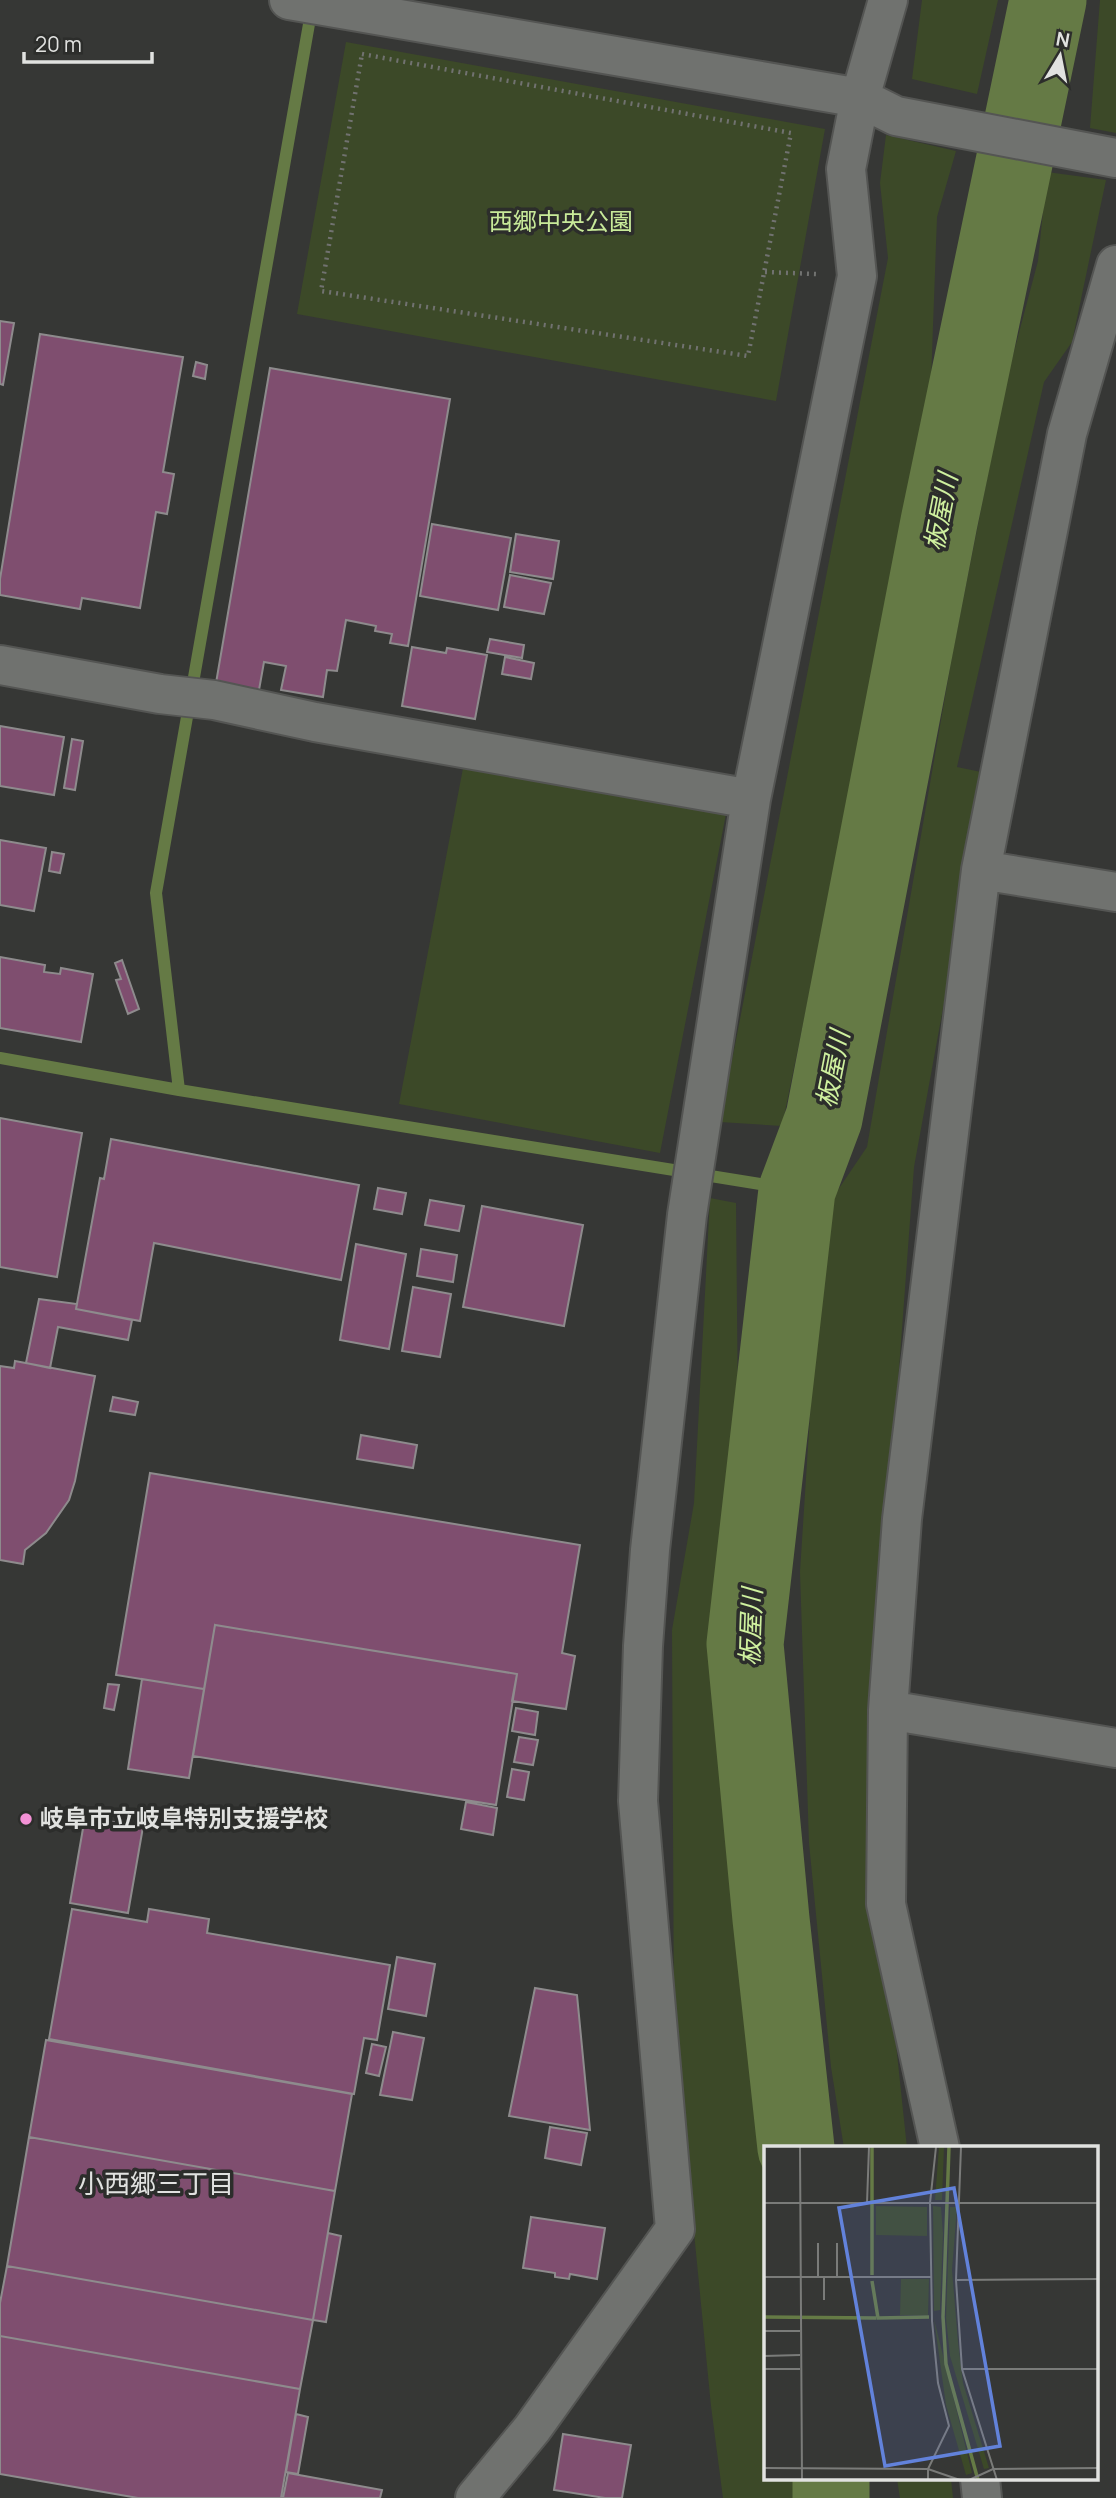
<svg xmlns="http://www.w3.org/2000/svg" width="1116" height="2498" viewBox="0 0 1116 2498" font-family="Manrope,'Noto Sans JP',sans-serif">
<rect width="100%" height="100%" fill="#363735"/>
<path fill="#3c4928" d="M922 0H998L977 94 912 79Z
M1100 0H1116V133L1090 128Z
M346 42 825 129 776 401 297 314Z
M886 135 956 151 937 217 930 408 782 1126 720 1122 888 258 880 183Z
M1047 172 1106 180 1072 342 1044 382 957 767 986 773 914 1167 893 1450 875 1846 907 2148H844L831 2067 809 1843 800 1572 823 1212 867 1147 953 651 1007 378 1038 261Z
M464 763 726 814 660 1153 399 1104Z
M710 1198 736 1203 743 1952 771 2148H766V2479H799L800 2498H723L711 2406 674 2028 672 1630 694 1503Z
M897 2479H951L953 2498H900Z"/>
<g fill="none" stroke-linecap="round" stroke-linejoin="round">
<path stroke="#657a45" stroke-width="12" d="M312 7 156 893 179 1090 797 1190
M0 1058 179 1090"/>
<path stroke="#657a45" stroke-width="77" d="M796 2148 771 1919 745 1644 797 1190 824 1118 939 522 1048 0
M831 2479V2498"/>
</g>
<path fill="#7f4e6f" stroke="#8e8b8d" stroke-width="2" d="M0 321 14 323 3 385 0 384Z
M40 334 183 357 163 472 174 474 167 514 156 512 140 608 82 598 80 609 0 595V579Z
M196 362 207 365 205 379 193 376Z
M270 368 450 399 408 646 390 643 392 634 375 631 376 626 346 620 337 671 327 670 323 697 281 690 286 666 264 662 259 690 216 683Z
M432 524 511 538 498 610 420 596Z
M516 534 559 541 553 579 510 572Z
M510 575 551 583 544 614 504 607Z
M490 639 524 645 522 658 487 652Z
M412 647 446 653 447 648 487 655 475 719 402 706Z
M505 657 534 663 531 679 502 674Z
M0 726 64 737 54 795 0 786Z
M72 739 83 741 75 790 64 788Z
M0 840 46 848 34 911 0 905Z
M52 852 64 854 60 873 49 871Z
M0 957 45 965 44 972 60 974 61 968 93 974 81 1042 0 1028Z
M122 960 139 1009 128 1014 116 980 121 979 115 963Z
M0 1118 82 1133 57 1277 0 1267Z
M111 1139 359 1185 341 1280 154 1243 140 1321 76 1309 100 1178 104 1179Z
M378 1188 406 1193 402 1214 374 1209Z
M430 1200 464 1206 459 1231 425 1225Z
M482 1206 583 1225 564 1326 463 1307Z
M356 1244 406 1254 389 1349 340 1340Z
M421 1249 457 1255 453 1282 417 1276Z
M413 1287 451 1294 440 1357 402 1351Z
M39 1299 77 1304 76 1309 132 1320 128 1340 58 1327 50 1368 26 1363Z
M15 1361 95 1376 75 1481 69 1500 46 1533 25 1550 23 1564 0 1560V1366L14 1368Z
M113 1397 138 1402 135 1415 110 1411Z
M361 1435 417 1445 413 1468 357 1459Z
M150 1473 580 1545 562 1653 575 1656 566 1709 512 1701 517 1674 215 1625 204 1689 116 1675Z
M215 1625 517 1674 496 1805 193 1756Z
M142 1679 204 1689 189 1778 128 1769Z
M108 1684 119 1685 114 1710 104 1708Z
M516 1708 538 1712 535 1735 512 1731Z
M519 1737 538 1740 533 1765 514 1762Z
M512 1769 529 1772 524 1800 507 1797Z
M466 1802 497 1808 493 1835 461 1829Z
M85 1817 143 1827 128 1913 70 1903Z
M72 1909 147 1922 149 1909 209 1919 207 1933 390 1965 377 2040 364 2038 354 2094 49 2039Z
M397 1957 435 1964 426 2016 388 2009Z
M535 1988 577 1995 590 2130 509 2116Z
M393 2032 424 2038 412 2100 380 2095Z
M46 2040 352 2094 335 2191 29 2137Z
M372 2044 386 2047 379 2076 366 2073Z
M550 2127 587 2133 581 2165 545 2158Z
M29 2137 335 2191 313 2320 7 2266Z
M531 2217 605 2228 597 2279 570 2274 569 2279 555 2277V2273L523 2268Z
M328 2233 341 2236 326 2322 313 2320Z
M7 2266 313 2320 300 2389 0 2336V2303Z
M0 2336 300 2389 281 2498H138L0 2474Z
M296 2414 308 2417 298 2474 286 2472Z
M563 2434 631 2445 622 2498H605L554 2490Z
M288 2473 382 2490 380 2498H283Z"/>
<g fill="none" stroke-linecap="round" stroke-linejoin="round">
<g stroke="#545553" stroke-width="42">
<path id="minor" d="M289 0 860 98 896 116 1116 158
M0 665 160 694 214 700 315 722 751 799
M981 870 1116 892
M888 1710 1116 1748
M940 2148 886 1904 888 1710 902 1519 981 870 1067 434 1116 265
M980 2479 982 2498
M475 2498 532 2429 675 2229 638 1801 643 1646 650 1550 687 1215 751 799 857 276 846 169 860 98 888 0"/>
</g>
<path stroke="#717270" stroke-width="4.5" stroke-dasharray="2 5" stroke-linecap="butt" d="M362 54 791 133 748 356 321 291Z
M765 272 816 274"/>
<use href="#minor" stroke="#70726f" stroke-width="38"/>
</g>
<circle fill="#f391d5" stroke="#2c2d2b" stroke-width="2.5" cx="26" cy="1819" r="7"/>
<g text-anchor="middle" stroke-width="7" stroke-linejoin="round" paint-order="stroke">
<g font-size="24" fill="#c8ea99" stroke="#2c2d2b">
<text x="561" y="230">西郷中央公園</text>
</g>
<g font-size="24" font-weight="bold" fill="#e1e2e0" stroke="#2c2d2b" text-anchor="start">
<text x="40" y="1827">岐阜市立岐阜特別支援学校</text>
</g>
<g font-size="26" font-style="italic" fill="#cff19f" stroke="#2c2d2b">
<text transform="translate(941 512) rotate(-79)" y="9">板屋川</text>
<text transform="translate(833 1069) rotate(-79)" y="9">板屋川</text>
<text transform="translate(751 1627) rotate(-88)" y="9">板屋川</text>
</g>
<g font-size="26" fill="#e1e2e0" stroke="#2c2d2b">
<text x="156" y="2193">小西郷三丁目</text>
</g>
</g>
<g transform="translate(764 2146)">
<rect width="334" height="334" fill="#363735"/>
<path d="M175 1H180L178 54H171ZM112 60 163 61V90L112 89ZM169 60 177 61 179 88 176 164 170 165ZM186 61H193L188 124 194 196 199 237 225 322 220 323 186 210 182 172ZM137 133H165L164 169H136ZM170 173 208 327 202 329 182 259Z" fill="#3c4928"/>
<path fill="none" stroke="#657a45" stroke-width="3.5" d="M185 1 179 171 182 218 214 334M108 129V1M108 135 114 172 165 171M0 171 112 172"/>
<path fill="none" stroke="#7a7b79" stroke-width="2" d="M36 1 38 334M197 1 192 134 198 223 233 334M0 57H335M103 57 105 1M73 97V131M0 131H167M54 131V97M192 134 335 133M60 154V131M0 185H36M0 210 36 209M0 223H36M198 223H335M0 322 164 323 196 334M164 334V323L185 280 174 237 168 175 166 57 172 1M205 334 229 323 335 322"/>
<path fill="#6282db" fill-opacity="0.15" stroke="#6282db" stroke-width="3.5" d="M190 42 236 300 121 320 75 62Z"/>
<rect width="334" height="334" fill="none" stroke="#e1e2e0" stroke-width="3.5"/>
</g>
<g transform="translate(1060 56) rotate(10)" stroke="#2c2d2b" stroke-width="5" paint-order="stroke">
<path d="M0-5L12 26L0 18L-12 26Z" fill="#e1e2e0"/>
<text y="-10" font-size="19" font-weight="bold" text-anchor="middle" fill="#e1e2e0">N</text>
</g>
<path d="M24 52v10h128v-10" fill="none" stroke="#e1e2e0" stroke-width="3.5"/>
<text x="35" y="52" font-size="21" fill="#e1e2e0" stroke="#2c2d2b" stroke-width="5" paint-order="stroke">20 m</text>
</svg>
